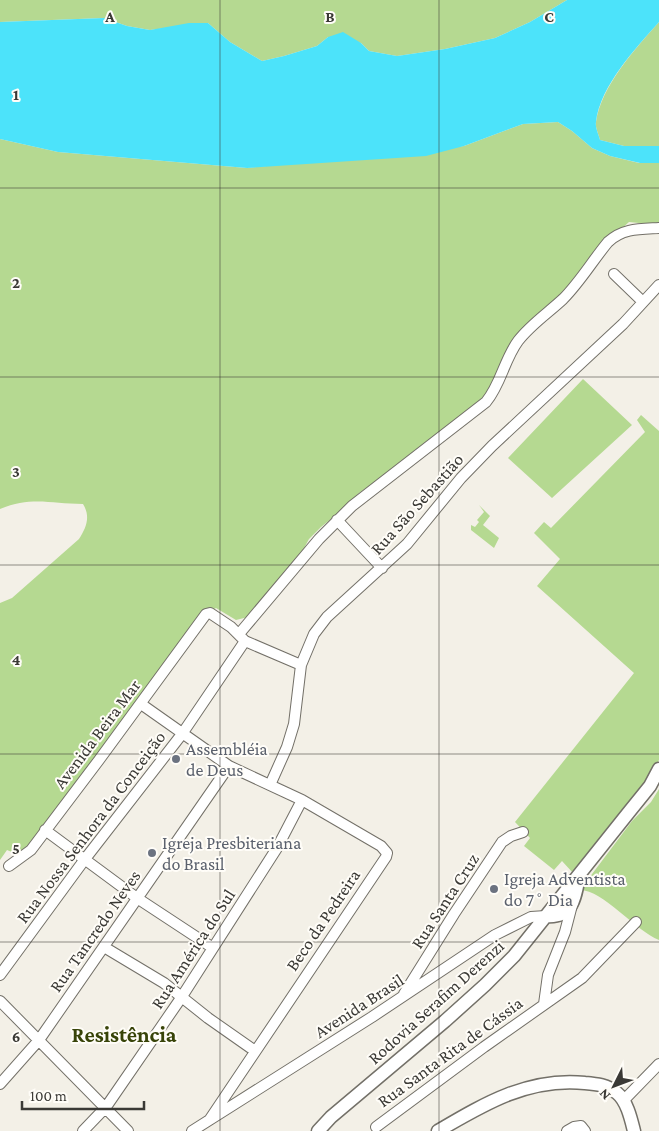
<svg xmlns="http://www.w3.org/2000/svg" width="659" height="1131" viewBox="0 0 659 1131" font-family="'Crimson Pro',serif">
<rect width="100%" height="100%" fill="#f3f0e7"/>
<path fill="#b5d991" d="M0 0H567L530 22 495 38 445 49 397 56 369 51 361 43 328 37 317 46 284 56 262 61 230 42 208 23 150 30 127 26 104 18 0 22Z
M659 22V146H624L600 140C599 135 595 128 596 122 601 86 636 48 659 22Z
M558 122 572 131 592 148 610 156 639 163H659V225L629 222 590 257 558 299 523 330 487 396 406 460 359 493 346 507 321 527 309 539 296 563 248 617 236 620 216 608 203 615 21 856 7 850 0 860V603L12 598 79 539C86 528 91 517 83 504 51 504 32 496 0 509V139L58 152 247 168 464 146 523 124Z
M583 379 632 425 552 498 508 458Z
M641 415 659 431V760L643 789 573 873 562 861 554 870 524 846 530 838 515 822 634 673 537 586 560 559 534 533 544 522 551 528 645 432 637 420Z
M479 505 490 516 483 525 499 538 494 548 471 530V525L475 527 479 522 477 520 484 512Z
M659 789V940C636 931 603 890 580 890L632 821 651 802Z"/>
<path fill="#4ce3fa" d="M567 0H659V22C636 48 600 86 596 122 595 128 599 135 600 140L624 146H659V163H640L610 156 592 148 572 131 558 122 523 124 464 146 426 156 247 168 58 152 0 139V22L104 18 127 26 150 30 189 23H208L230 42 262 61 284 56 317 46 328 37 343 32 361 43 369 51 397 56 445 49 495 38 530 22Z"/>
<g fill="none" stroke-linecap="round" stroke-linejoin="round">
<g stroke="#737068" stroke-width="12">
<path id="minor" d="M614 274 643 302
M337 520 382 568
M239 634 319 539 352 506 486 402C501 384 504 360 518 341 530 325 548 313 563 299 580 282 593 260 608 242 623 228 640 229 659 228
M141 704 229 766 302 800 381 846 387 853 386 857 210 1119
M270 785 287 747 294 724 301 665 314 634 327 617 407 544 461 478 492 446 623 324 659 285
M45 830 137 898 213 948
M9 866 31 850 99 760 206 614 210 613 231 627 245 641 301 665
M104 947 164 983 208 1018 255 1051
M0 975 85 859 182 734 245 641
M404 994 454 914 502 842 511 836 523 832
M0 1001 128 1131
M544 1004 548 975 565 932 572 905
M0 1084 39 1040 229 766
M623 1101 659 1064
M376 1127 484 1047 582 978 636 922
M83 1131 106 1107 181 998 277 848 302 800
M192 1131 372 1017 495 935 531 917 546 916
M567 1131 574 1127 581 1126 585 1131"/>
</g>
<g stroke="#737068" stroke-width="15">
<path id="major" d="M546 916C573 918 575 898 579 876
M318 1131 331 1117 445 1021 485 985 514 956 629 812 650 786 659 769
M438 1131C484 1104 529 1077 585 1083 597 1084 607 1085 617 1093 627 1101 631 1119 634 1131"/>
</g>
<use href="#minor" stroke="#fff" stroke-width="10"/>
<use href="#major" stroke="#fff" stroke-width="12"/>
</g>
<path fill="none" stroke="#3a3935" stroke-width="1" stroke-opacity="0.55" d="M220 0V1131M439 0V1131M0 188H659M0 377H659M0 565H659M0 754H659M0 942H659"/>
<g fill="#6b7280" stroke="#fffdf8" stroke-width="2">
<circle cx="176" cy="759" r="5"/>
<circle cx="152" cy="853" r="5"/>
<circle cx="494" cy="889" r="5"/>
</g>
<g text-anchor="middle" stroke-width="4" stroke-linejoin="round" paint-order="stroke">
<g font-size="18" fill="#3a3935" stroke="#fffdf8">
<text transform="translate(417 504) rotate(-48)" y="6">Rua São Sebastião</text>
<text transform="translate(97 734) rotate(-53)" y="6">Avenida Beira Mar</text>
<text transform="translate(91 827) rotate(-53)" y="6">Rua Nossa Senhora da Conceição</text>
<text transform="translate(445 901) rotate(-57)" y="6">Rua Santa Cruz</text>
<text transform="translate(323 920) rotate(-56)" y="6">Beco da Pedreira</text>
<text transform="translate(95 931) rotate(-55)" y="6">Rua Tancredo Neves</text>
<text transform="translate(193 949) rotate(-57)" y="6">Rua América do Sul</text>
<text transform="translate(436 1002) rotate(-42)" y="6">Rodovia Serafim Derenzi</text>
<text transform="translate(359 1006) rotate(-33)" y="6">Avenida Brasil</text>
<text transform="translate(450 1052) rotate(-36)" y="6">Rua Santa Rita de Cássia</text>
</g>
<g font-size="18" fill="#5b616d" stroke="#fffdf8" text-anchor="start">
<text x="186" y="755">Assembléia<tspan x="186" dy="21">de Deus</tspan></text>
<text x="162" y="849">Igreja Presbiteriana<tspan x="162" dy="21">do Brasil</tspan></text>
<text x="504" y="885">Igreja Adventista<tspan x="504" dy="21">do 7˚ Dia</tspan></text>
</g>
<g font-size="22" font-weight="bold" fill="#384409" stroke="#fffdf8">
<text x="124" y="1042">Resistência</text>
</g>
</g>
<g font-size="16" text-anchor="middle" font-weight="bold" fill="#3a3935" stroke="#fffdf8" stroke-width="4" stroke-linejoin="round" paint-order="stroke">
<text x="110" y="22">A</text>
<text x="330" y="22">B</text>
<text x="549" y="22">C</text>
<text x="16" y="100">1</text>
<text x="16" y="288">2</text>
<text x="16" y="477">3</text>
<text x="16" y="665">4</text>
<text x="16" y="854">5</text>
<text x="16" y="1042">6</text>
</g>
<g transform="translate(614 1086) rotate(228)" stroke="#fffdf8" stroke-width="4" paint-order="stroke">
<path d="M0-4L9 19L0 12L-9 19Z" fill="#3a3935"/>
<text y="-8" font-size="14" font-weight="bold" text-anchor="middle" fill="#3a3935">N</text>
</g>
<path d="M22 1101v8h122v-8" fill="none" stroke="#3a3935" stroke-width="2.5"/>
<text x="30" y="1101" font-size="15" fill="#3a3935" stroke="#fffdf8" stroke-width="4" paint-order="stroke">100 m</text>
</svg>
